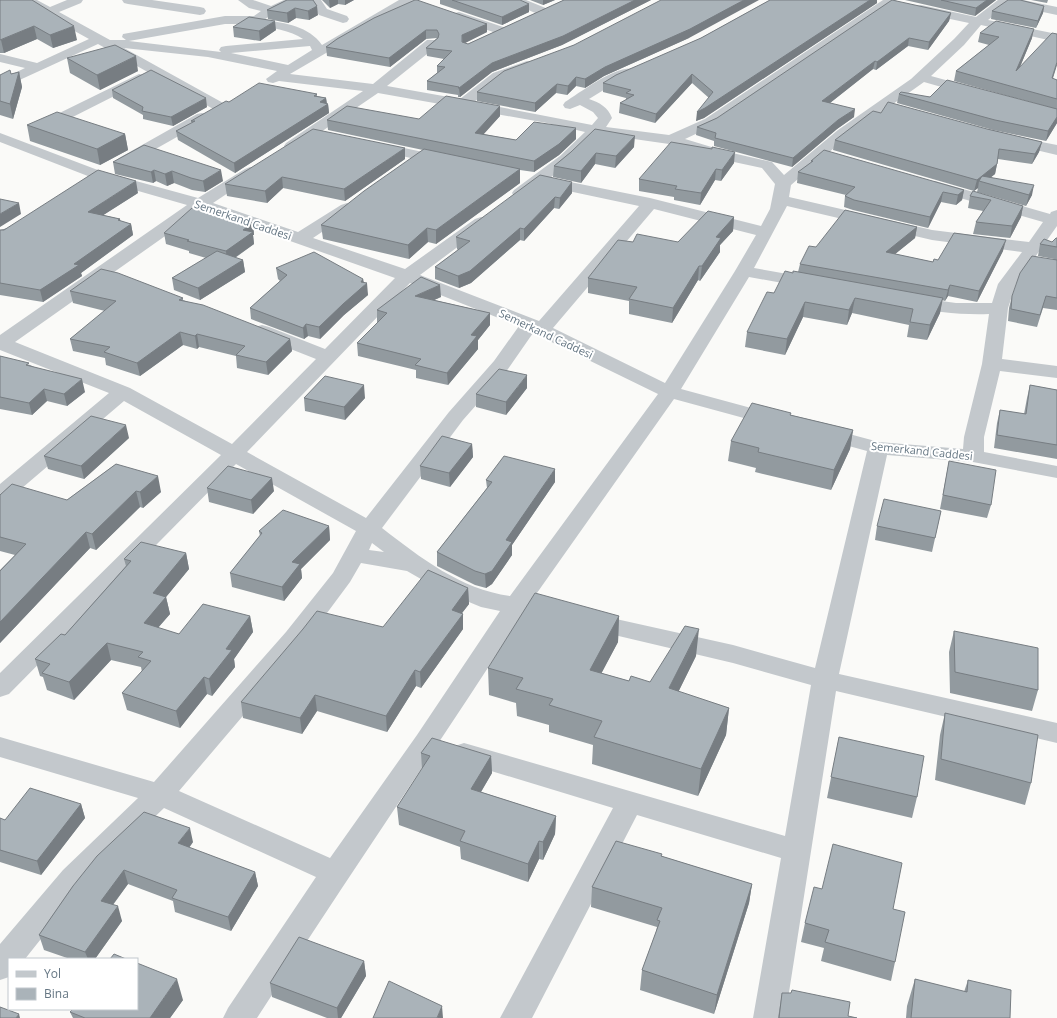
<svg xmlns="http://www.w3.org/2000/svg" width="1057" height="1018" viewBox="0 0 1057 1018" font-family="'Open Sans',sans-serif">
<rect width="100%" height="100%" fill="#fafaf8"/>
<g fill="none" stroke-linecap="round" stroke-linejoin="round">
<path fill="#c3c8cc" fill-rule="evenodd" d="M22 0H37L50 7 67 0H83L81 3 59 12 110 40H126L122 37 123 34 225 16H254L261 11 249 8 238 0H253L271 6 284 0H300L298 3 271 15 264 20C285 23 309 26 322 45L399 0H414L412 3 290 74 373 84 427 40H437L438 43 437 46 387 86 460 99 493 73 527 61 532 62 534 65 532 68 503 79 474 102 592 125 598 118 593 112 580 105 570 109 565 108 563 105 565 102C580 93 616 65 634 69L636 72 634 75 615 83 589 99C600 103 608 107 612 118L606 127 669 135 705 119 883 0H897L715 125 685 139 728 152 772 162 784 175 838 130 911 79 954 39 969 23 917 12 915 9 917 6 921 5 976 17 998 0H1023L1057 7V15L1015 6 1010 3 988 20 1057 34V42L981 25 964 45 931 76 978 89 980 92 978 95 973 96 924 82 848 136 791 185 789 197 932 230 1029 242 1043 222 929 189 927 186 929 183 935 181 1050 214 1051 212 1057 210V226L1016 284 1008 308 1002 359 1057 366V378L1000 371 984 437V452L1057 466V478L973 462 887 455 839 674 1057 723V743L836 691 785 1018H753L781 858 637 815 532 1018H500L613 808 455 760 451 753 455 746 464 743 785 836 811 685 733 663 589 629 580 627 577 621 580 615 589 613 733 645 815 668 867 451 816 437 813 433 816 429 823 427 879 442 963 449 964 437 982 364 989 314C962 315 932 312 906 306L903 302 906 298 912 297 956 303H992L998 284 1022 252 932 240 787 206 754 268 810 278 816 279 819 283 816 287 810 288 749 277 681 389 784 417 787 421 784 425 777 427 674 399 532 600 536 601 540 607 536 613 528 615 523 614C435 750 344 883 257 1018H223L228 1008 316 877 164 808 83 886 25 959H9V977L0 980V944L63 870 138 798 0 757V737L154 782 286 632 333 573 356 531 236 464 9 694 0 697V673L221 455 124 401 8 500 0 502V484L109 393 0 350V335L187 205 93 178 0 142V133L103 172 198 198 245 169 250 167 255 169 258 172 255 175 213 203 298 232 341 205 347 203 353 205 355 208 353 211 313 238 405 269 475 219 481 217 487 219 489 222 487 225 420 275 539 321 639 206 540 185C532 192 525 199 514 196L512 193 514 190 560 156 585 132 547 123 378 93 296 149 291 150 286 149 284 146 286 143 363 91 279 81 273 83 268 82 266 79 277 71 208 57 124 48 225 104 227 107 225 110 220 111 215 110 98 44 0 89V80L25 68 0 62V54L37 63 89 39 24 3ZM225 24C247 24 283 26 303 39L226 46 221 47 219 50 221 52 129 41ZM310 46 312 50 288 65 231 53ZM599 134 669 144 720 159 762 168 775 184 770 209 761 226 650 198 550 178 570 162ZM654 209 756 235 735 271 665 383 553 328ZM202 210 395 278 325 349 269 327 262 325 255 327 253 331 255 335 316 359 232 444 130 388 15 342ZM410 283 519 326 494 361 449 412 366 518 247 452ZM533 333 658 394 510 596C460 589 421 558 382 528L463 420 508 369ZM372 543 384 552 369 550ZM361 563 407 571 440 590 481 607 500 611 417 735 330 858 179 791 304 644 350 582Z
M122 0H152L200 7 204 8 206 11 204 14 200 15 128 4 124 3Z
M309 0H321L327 9 347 16 349 19 347 22 343 23 319 15Z
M510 0H526L548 9 550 12 548 15H540L512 3Z
M459 12 506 28 508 31 506 34 502 35 455 19 453 16 455 13Z
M139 74 144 75 146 78 144 81 43 132 38 133 33 132 31 129 33 126Z
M202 113 207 114 209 117 207 120 129 164 124 166 119 164 116 161 119 158 197 114Z
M1011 136 1057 145V155L1006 143 1004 140 1006 137Z
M376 142 451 158 454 161 451 164 446 166 371 149 369 146 371 143Z"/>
</g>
<path fill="#929a9f" d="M0 0 77 40 53 48 37 39 4 53H0Z
M287 0 318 15 309 20 296 18 288 23 268 19 267 10Z
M322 0H354L345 5 338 4 330 8Z
M440 0H520L529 12 502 25 440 4Z
M530 0H555L543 5Z
M564 0H651L562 45 492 72 460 97H458V95L427 90V81L437 73V66L444 59 427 56 426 48 437 38 426 39 390 67 327 56 326 47 337 39 487 24V32L465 43 468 44Z
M770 0H877V3L704 118 696 121 709 98 692 83 655 123 619 113 620 103 626 100V98L603 92V83L701 38Z
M905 0H996L975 16Z
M1031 0H1048L1047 3Z
M1044 6 1043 13 1036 28 991 19 992 11Z
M951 13 949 21 928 50 908 46 876 70 873 69 830 103 854 117 837 129 792 167 714 146V141L696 135 697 127Z
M233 27 276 30 260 41 234 37Z
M980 33 1032 38 1020 67 1057 80V123L1046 141 993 130 897 103 899 94 1052 108 954 81 956 71 989 45 978 42Z
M689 38 604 76 585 88 576 86 567 95 556 93 535 112 477 101V92L574 45Z
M67 58 138 71 100 90 70 73Z
M19 72 22 87 13 119 0 115V75L11 74Z
M112 90 207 107 173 126 143 119V115L113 98Z
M317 94V96L326 98 327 104H328L329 113 235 173 178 140 176 131 192 123 191 121 229 102Z
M500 106V116L483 134 516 140 576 128V139L559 155 534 172 520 170V183L436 244 428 242 409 259 323 239 321 225 423 150 328 130 327 120 419 119Z
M27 125 125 134 128 150 100 165 30 141Z
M987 129 1042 142 1039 152 1032 164 998 159 995 174 991 177 1032 195 1026 206 977 192 978 188 974 191 833 150 835 140Z
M144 145 223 181 205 192 192 190 174 183 167 186 156 181 153 183 115 174 113 162Z
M634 147 615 168 595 164 581 183 553 177 554 166 571 152Z
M405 159 345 201 283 188 267 203 227 196 225 184Z
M811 161 964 190 962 200 956 205 941 202 928 228 853 210 844 207 845 196 846 195 797 183 798 172 811 163Z
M734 163 721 181 715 180 700 205 674 200V197L639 191V179Z
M572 182V193L559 209 554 208 524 241 520 240 471 283 459 288 435 279V267L458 250 457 249 456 237Z
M138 193 103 215 120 219V221L131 224 133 235 81 273 82 276 43 302 0 295V230Z
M970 196 1023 206 1021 217 1010 238 973 234 976 222 983 211 968 208Z
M734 217 733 231 720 245V252L700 281 698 280 672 323 629 314V301L588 293V278L633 242H678Z
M253 223 254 235H253L254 244 235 258 243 260 245 272 200 300 174 290 172 278 206 258 189 253V251L166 244 164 233Z
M917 227 915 238 895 254 933 262 938 260 1003 251 977 302 948 296 945 301 942 300 940 313 927 340 907 337 909 325 852 313 847 325 803 317 785 355 745 347 747 332 774 293 793 273 798 272 800 264 816 247Z
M1057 238V310L1043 308 1037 327 1008 321 1009 308 1012 296 1054 259 1038 256 1040 244 1052 242Z
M276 268 363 279 364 283 368 295 344 315 320 339 308 336 304 339 251 319 250 308 280 281 278 279Z
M70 291 183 298V300L290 339 292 351 268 375 237 368 236 356 199 347 197 349 183 345 140 376 106 365 105 358 73 351 70 339 105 311 73 303Z
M441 297 434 300 490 313V325L478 340V349L448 385 416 378V370L358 356 357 343 377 323V310Z
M0 356 30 365 85 392 67 406 47 401 32 415 0 409Z
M1030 385 1057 390V459L994 448 997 423 1000 410 1024 414 1027 398Z
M527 388 506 415 476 407V394Z
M304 398H365L345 420 305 411Z
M791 415 853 430 850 449 831 490 755 472 756 468 728 461 731 441Z
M129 438 84 479 48 469 44 456Z
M472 444 473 457 450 487 421 479 420 466Z
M949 461 991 505 987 518 940 509Z
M116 464 161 492 143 508 140 507 96 550 90 548 0 643V570L15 555 0 551V495L67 500Z
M486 480 555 482 512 545V555L492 584 486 588 475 585 437 566V552L487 488Z
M207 488 274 491 253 514 209 502Z
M941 511 932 552 875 540 877 526Z
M329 526 330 540 301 569 302 578 284 601 232 587 230 573 260 536 259 531Z
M186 553 189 569 166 597 170 614 158 628 179 634 250 616 253 632 234 659 235 667 212 696 207 694 180 728 127 710 122 693 142 672 141 667 111 660 74 700 47 690 43 677 40 676 35 659 65 635 126 566 124 559Z
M468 588 469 604 462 613 463 614V629L421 688 416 686 387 732 317 711 302 734 243 718 241 702 383 627Z
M619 616 618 642 601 673 629 681 650 682 696 656 678 692 729 708 726 735 698 796 592 764 593 745 549 732V725L517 716 516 703 489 695 488 668Z
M954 631 1038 690 1032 711 950 693 949 652Z
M945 713 1031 783 1025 805 935 780 940 735Z
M839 737 917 797 912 818 827 798Z
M421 753 491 756 492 773 481 792 556 816 555 834 543 860 539 859 528 882 461 859 460 847 399 825 397 807 422 769Z
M81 804 85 818 41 875 0 862V818L5 820Z
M193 842 189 848 255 872 258 886 231 931 175 912 173 901 128 884 113 905 122 921 95 959H70L44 950 39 935 73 886Z
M662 854 661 856 752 884 749 903 714 1014 640 990 642 970 656 932 657 927 591 907 592 887Z
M893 909 895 962 891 981 821 961 824 948 801 942 805 923Z
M364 961 366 976 341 1018H327L272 997 270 983Z
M915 979 964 992 968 980 1010 1018H906L907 1006Z
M782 993 848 1016 857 1018H778Z
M183 1000 170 1018H73L70 1012Z"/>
<path fill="#777d82" d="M329 0H338V4L330 8Z
M345 0H354L345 5Z
M543 0H555L543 5Z
M635 0H651L562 45 492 72 460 97 459 88 492 63Z
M744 0H759L689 38 604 76 585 88V79L605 67Z
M870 0H877V3L704 118 696 121 697 112Z
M987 0H996L975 16 976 8Z
M529 4V12L502 25V17Z
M317 6 318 15 309 20 308 11Z
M1044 6 1043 13 1036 28 1038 21Z
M295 8 296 18 288 23 287 13Z
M951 13 949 21 928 50 929 42Z
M275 21 276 30 260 41 259 31Z
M487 24V32L463 44 462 35Z
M34 26 37 39 4 53 1 40Z
M74 26 77 40 53 48 50 35Z
M1034 29 1032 38 1014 81 1016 71Z
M426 30V39L390 67 389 58Z
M909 38 908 46 876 70 877 62Z
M136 56 138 71 100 90 97 75Z
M875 61 873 69 821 110 822 101Z
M1057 62V65L1050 88 1052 78Z
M19 72 22 87 13 119 10 104Z
M692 74V83L655 123 656 114Z
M576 77V86L567 95 568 86Z
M557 84 556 93 535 112V103Z
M206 98 207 107 173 126 171 117Z
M326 98 327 105 328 104 329 113 235 173 234 163Z
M500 106V116L475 144V133Z
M855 109 854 117 837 129 792 167 793 158 838 120Z
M1057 117V123L1046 141 1048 131Z
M576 128V139L559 155 534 172V161Z
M125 134 128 150 100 165 97 149Z
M635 136 634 147 615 168 616 156Z
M1042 142 1039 152 1032 164 1035 154Z
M405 148V159L345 201 344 189Z
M735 152 734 163 721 181 722 170Z
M596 153 595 164 581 183V171Z
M997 164 995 174 985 182 982 176Z
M520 169V183L436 244V230Z
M716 169 715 180 700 205 701 193Z
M154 170 156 181 153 183 151 172Z
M221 170 223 181 205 192 203 181Z
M172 171 174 183 167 186 165 174Z
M982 176 979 181 978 188 974 191 977 180Z
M282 177 283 188 267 203 265 191Z
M136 181 138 193 91 223 88 212Z
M572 182V193L559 209 560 198Z
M1034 185 1032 195 1026 206 1029 195Z
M964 190 962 200 956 205 958 195Z
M943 192 941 202 928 228 930 217Z
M555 197 554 208 524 241V229Z
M19 203 21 214 0 227V214Z
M1023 206 1021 217 1010 238 1012 226Z
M734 217 733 231 720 245V252L700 281 702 266 716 237Z
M120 219 122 230 131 224 133 235 81 273 82 276 43 302 40 290 74 264 118 220Z
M253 223 254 235H253L254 244 227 263 226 251 243 230Z
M917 227 915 238 884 263 886 252Z
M427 228 428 242 409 259 408 245Z
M520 228V240L471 283 459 288 458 276Z
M1006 240 1003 251 977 302 979 291Z
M243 260 245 272 200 300 198 288Z
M699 266 698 280 672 323 673 308Z
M363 279 364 286 367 283 368 295 344 315 320 339 319 327Z
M440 285 441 297 416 308 415 296Z
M950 285 948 296 945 301 948 290Z
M855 298 852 313 847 325 849 310Z
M943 298 940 313 927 340 930 325Z
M805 302 803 317 785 355 787 339Z
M490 313V325L478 340V349L448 385 447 373 471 335Z
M306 324 308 336 304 339 303 328Z
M180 332 183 345 140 376 137 363Z
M197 334 199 347 197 349 195 336Z
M290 339 292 351 268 375 266 362Z
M527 375V388L506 415V402Z
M82 379 85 392 67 406 64 394Z
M364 385 365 398 345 420 344 407Z
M44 389 47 401 32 415 29 403Z
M126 425 129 438 84 479 81 466Z
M853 430 850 449 831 490 834 470Z
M472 444 473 457 450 487 449 473Z
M555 469V482L512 545V555L492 584 486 588 485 574 506 540Z
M158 476 161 492 143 508 140 492Z
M272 478 274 491 253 514 251 500Z
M136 491 140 507 96 550 92 534Z
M329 526 330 540 301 569 302 578 284 601 282 587 292 562Z
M86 532 90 548 0 643V622Z
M186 553 189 569 166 597 170 614 147 640 144 623 153 593Z
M468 588 469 604 452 626V610Z
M463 614V629L421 688 420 672Z
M250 616 253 632 234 659 235 667 212 696 209 679 226 649Z
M619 616 618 642 589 697 590 670Z
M699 629 696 656 667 715 669 688Z
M107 643 111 660 74 700 69 682Z
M415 670 416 686 387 732 386 716Z
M204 677 207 694 180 728 176 711Z
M315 695 317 711 302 734 300 718Z
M729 708 726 735 698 796 701 769Z
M491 756 492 773 472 807 471 789Z
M81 804 85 818 41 875 37 861Z
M556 816 555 834 543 860V842Z
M190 828 193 842 181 858 178 843Z
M539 841V859L528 882V864Z
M124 870 128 884 105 915 101 901Z
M255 872 258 886 231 931 228 917Z
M752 884 749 903 714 1014 717 995Z
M118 906 122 921 95 959H88L85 952Z
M364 961 366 976 341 1018H338L337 1008Z
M177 979 183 1000 170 1018H150Z
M442 1006 443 1018H437Z
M19 1014 20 1018H16Z"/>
<path fill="#aab3b9" stroke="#777d82" d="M0 0H32L74 26 50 35 34 26 0 40Z
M287 0H313L317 6 308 11 295 8 287 13 267 10Z
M415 0H417L487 24 462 35V42L468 44 564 0H635L563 36 492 63 459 88H458L459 87 427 81 445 67 437 66 452 51 426 48 438 38 439 34 437 30H426L389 58 326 47 337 39 374 18Z
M452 0H520L529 4 502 17Z
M661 0H744L690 29 605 67 585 79 576 77 568 86 557 84 535 103 477 92 504 71 574 45Z
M770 0H870L705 108 697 112 713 92 692 74 656 114 620 103 634 95 626 93 631 90 603 83 616 75 701 38Z
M892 0 951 13 929 42 909 38 877 62 875 61 822 101 855 109 838 120 793 158 715 138 716 133 697 127 717 118Z
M941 0H987L976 8Z
M1008 0H1020L1044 6 1038 21 992 11Z
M249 17 275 21 259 31 233 27Z
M996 21 1034 29 1016 71 1052 33 1057 34V62L1052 78 1057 80V99L956 71 999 37 980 33Z
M115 45 136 56 97 75 67 58Z
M10 70 11 74 19 72 10 104 0 101V75Z
M151 70 206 98 171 117 142 111 143 107 112 90Z
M947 80 1057 109V117L1048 131 995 120 899 94 901 92 930 97Z
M259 83 317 94 314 96 326 98 320 102 328 104 234 163 176 131 195 121H191L226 101 229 102Z
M446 96 500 106 475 133 516 140 534 122 576 128 559 144 534 161 327 120 347 106 419 119Z
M888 102 987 129 1042 142 1035 154 999 149 997 164 982 176 1034 185 1029 195 979 181 982 176 977 180 835 140 873 111 881 113Z
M57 112 125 134 97 149 27 125Z
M313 129 405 148 344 189 282 177 265 191 225 184Z
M595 129 635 136 616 156 596 153 581 171 554 166 571 152Z
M671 142 712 149V147L735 152 722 170 716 169 701 193 675 189 677 186 639 179Z
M144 145 221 170 203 181 191 178 172 171 165 174 154 170 151 172 113 162Z
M424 149 520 169 436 230 427 228 408 245 321 225 364 191Z
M824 150 964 190 958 195 943 192 930 217 854 200 845 196 855 187 798 172 813 161H811Z
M98 170 136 181 88 212 120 219 118 220 131 224 74 264 79 265 40 290 0 283V230H4Z
M540 175 572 182 560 198 555 197 524 229 520 228 470 271 458 276 435 267 470 241 456 237Z
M973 191 1023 206 1012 226 976 222 991 200 970 196Z
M0 199 19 203 0 214Z
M192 208 253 223 243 230 253 232 226 251 187 241 189 240 164 233Z
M845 210 917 227 886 252 933 262 934 259 938 260 954 233 1006 240 979 291 950 285 948 290 800 264 809 246 816 247Z
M708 211 734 217 716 237 721 238 702 266H699L673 308 629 299 637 287 588 278 618 240 633 242 637 234 678 242Z
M1056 238H1057V247L1040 244 1044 239 1052 242Z
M217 251 243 260 198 288 172 278Z
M314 252 363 279 361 282 367 283 343 304 319 327 306 324 303 328 250 308 287 275 276 268Z
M1032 256 1057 260V298L1046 296 1040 315 1011 309 1012 296 1020 273Z
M101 269 118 273 183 298 179 300 203 305 290 339 266 362 236 355 245 346 197 334 195 336 180 332 137 363 104 352 110 347 70 339 116 301 70 291Z
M785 271 793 273V271L943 298 930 325 910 322 913 309 855 298 849 310 805 302 787 339 747 332 767 292 774 293Z
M421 277 440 285 415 296 490 313 471 335 477 336 447 373 415 365 421 359 357 343 387 313 377 310Z
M0 356 29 363 26 365 82 379 64 394 44 389 29 403 0 397Z
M499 369 527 375 506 402 476 394Z
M325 376 364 385 344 407 304 398Z
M1030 385 1057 390V445L997 435 1000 410 1026 414Z
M752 403 791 413 790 415 853 430 834 470 758 452 759 448 731 441Z
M91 416 126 425 81 466 44 456Z
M442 436 472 444 449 473 420 466Z
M504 456 555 469 506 540 512 542 492 571 485 574 475 571 437 552 492 482 486 480Z
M949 461 996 470 991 505 943 495Z
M116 464 158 476 140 492 136 491 92 534 86 532 0 622V571L26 544 0 537V495L12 484 67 500Z
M228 466 272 478 251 500 207 488Z
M884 499 941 511 935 538 877 526Z
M283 510 329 526 292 562 300 564 282 587 230 573 262 533 259 531Z
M141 542 186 553 153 593 166 597 144 623 179 634 203 604 250 616 226 649 232 650 209 679 204 677 176 711 122 693 151 661 138 657 143 652 107 643 69 682 42 673 50 664 35 659 61 634 65 635 131 561 124 559Z
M428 570 468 588 452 610 463 614 420 672 415 670 386 716 315 695 300 718 241 702 303 629 317 611 383 627Z
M535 593 619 616 590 670 629 681 631 676 650 682 685 626 699 629 669 688 729 708 701 769 594 737 602 721 549 705 553 699 516 689 523 678 488 668Z
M954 631 1038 648V690L955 672Z
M945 713 1038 735 1031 783 941 759Z
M839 737 924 756 917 797 831 777Z
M432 738 491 756 471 789 556 816 543 842 539 841 528 864 460 841 465 831 397 807 430 756 421 753Z
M30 788 81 804 37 861 0 850V818L5 820Z
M144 812 190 828 178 843 255 872 228 917 172 898 177 890 124 870 101 901 118 906 85 952 39 935 73 886 97 856Z
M616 841 662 854 661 856 752 884 717 995 642 970 660 921 657 920 662 908 592 887Z
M833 844 902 863 893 909 905 912 895 962 825 942 829 930 805 923 814 887 822 889Z
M299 937 364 961 337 1008 270 983Z
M114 954 126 959H110Z
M137 963 177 979 150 1018H85L70 1012 73 1009H137Z
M915 979 967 992 968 980 1011 990 1010 1018H911Z
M389 981 442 1006 437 1018H373Z
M792 990 850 1002 848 1016 857 1018H779L782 993H791Z
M0 1007 19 1014 16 1018H0Z"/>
<g text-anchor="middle" stroke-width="4" stroke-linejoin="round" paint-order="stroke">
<g font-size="11" fill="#657683" stroke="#fff">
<text transform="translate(243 220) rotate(19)" y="4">Semerkand Caddesi</text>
<text transform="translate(546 334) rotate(25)" y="4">Semerkand Caddesi</text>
<text transform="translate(922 451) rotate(6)" y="4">Semerkand Caddesi</text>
</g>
</g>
<rect x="8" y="958" width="130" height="52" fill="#ffffff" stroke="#c1c8cd"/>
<rect x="16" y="971" width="20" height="6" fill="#c3c8cc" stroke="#c1c8cd"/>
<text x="44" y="978" font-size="12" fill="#657683">Yol</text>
<rect x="16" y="988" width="20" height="12" fill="#aab3b9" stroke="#c1c8cd"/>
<text x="44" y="998" font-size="12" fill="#657683">Bina</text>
</svg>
